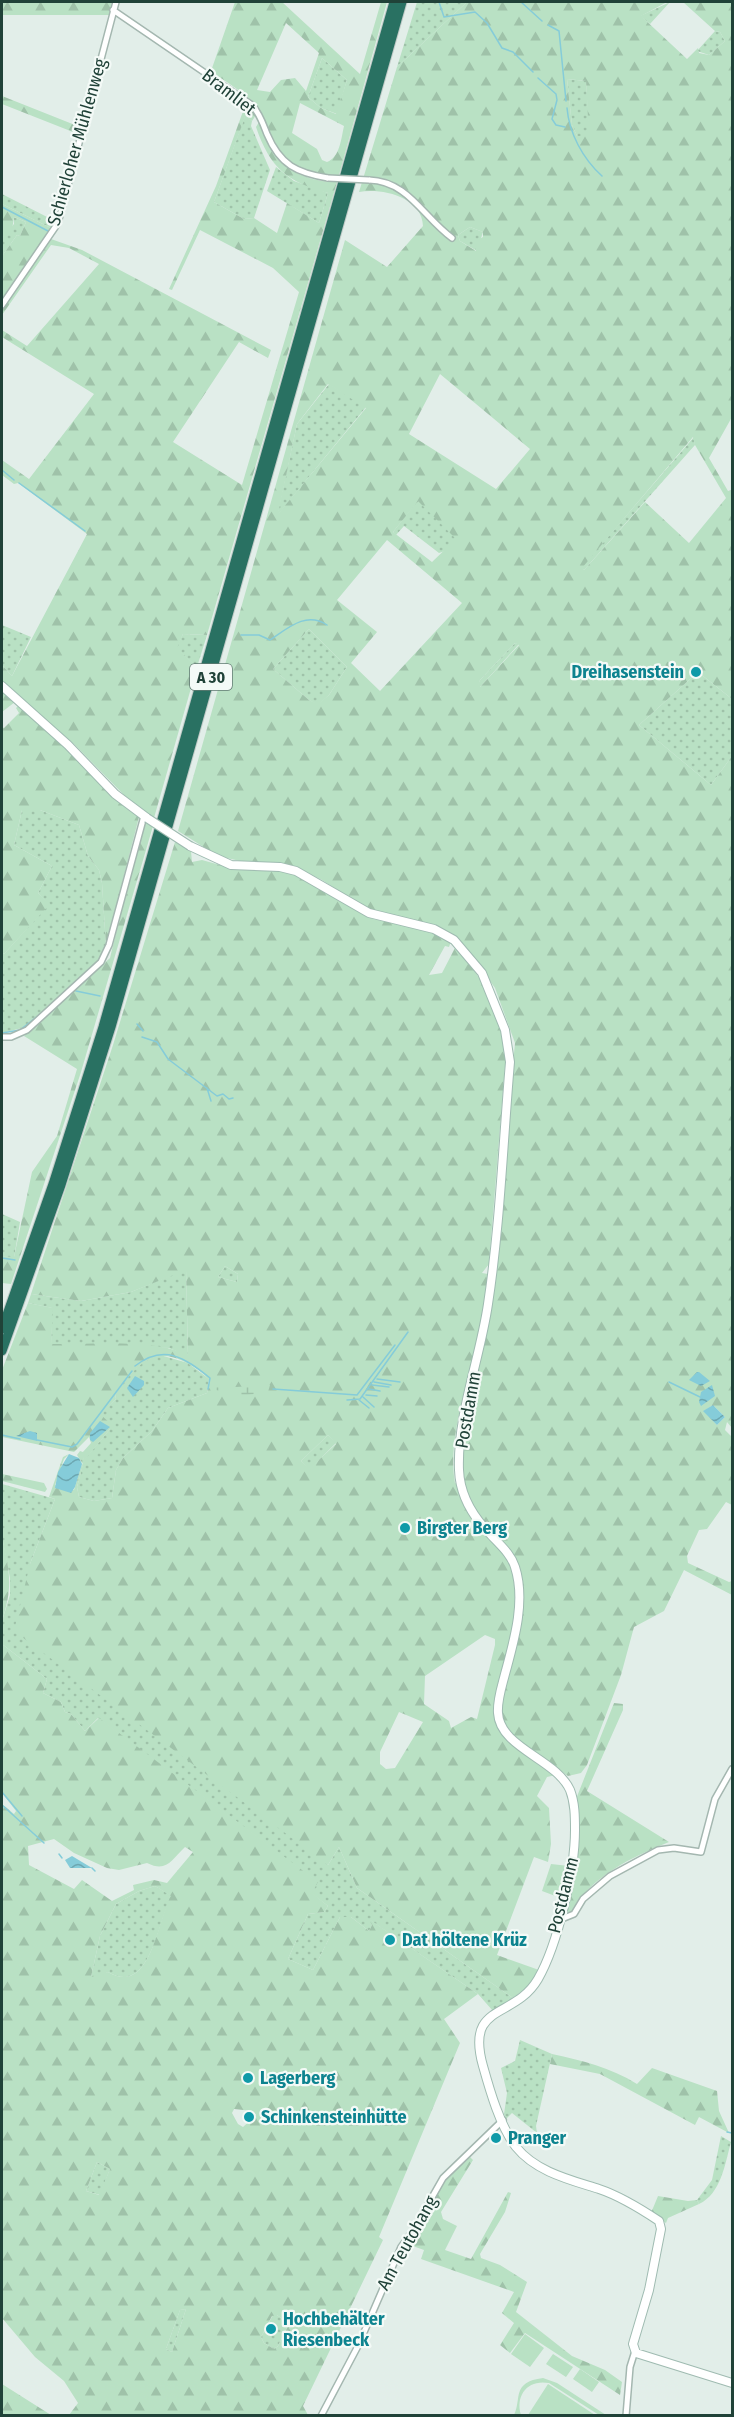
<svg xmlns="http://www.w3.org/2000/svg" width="734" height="2417" viewBox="0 0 734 2417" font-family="'Fira Sans Condensed',sans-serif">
<defs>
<pattern id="grass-dots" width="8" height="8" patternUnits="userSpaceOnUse" patternTransform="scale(1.5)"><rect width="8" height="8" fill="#b9e1c4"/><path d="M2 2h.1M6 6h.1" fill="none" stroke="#9fc2a9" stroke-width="1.8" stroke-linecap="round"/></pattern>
<pattern id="forest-firs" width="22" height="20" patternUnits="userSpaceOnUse" patternTransform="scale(1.5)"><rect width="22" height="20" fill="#b9e1c4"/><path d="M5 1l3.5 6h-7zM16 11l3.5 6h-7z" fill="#9fc2a9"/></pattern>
<pattern id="wetland-marsh" width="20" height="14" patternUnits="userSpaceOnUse" patternTransform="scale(1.5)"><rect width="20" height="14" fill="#b9e1c4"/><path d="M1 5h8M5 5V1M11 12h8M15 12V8" fill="none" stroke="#9fc2a9"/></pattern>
<pattern id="water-waves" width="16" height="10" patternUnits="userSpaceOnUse" patternTransform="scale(1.5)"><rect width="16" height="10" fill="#85ccd9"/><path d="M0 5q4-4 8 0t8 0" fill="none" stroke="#6ca7b1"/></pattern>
</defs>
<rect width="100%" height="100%" fill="#e2eee9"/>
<path fill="url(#grass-dots)" d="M417 2H467L397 67Z
M670 2 650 24 640 16Z
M715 31 720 32 725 41 709 55 697 51Z
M322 58 347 80 337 114 321 108 308 97Z
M567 79 586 81 590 136H577L572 125Z
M245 116 252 121 251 126 270 170 254 218 244 219 214 202Z
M276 167 294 181 328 193 319 223 267 191Z
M2 194 53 220 51 228 2 204Z
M14 217 26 222 20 236 17 235 2 256V238L14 224Z
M470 227 483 232 477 251 460 241 458 235Z
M329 384 366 407 277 516 297 424Z
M694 437 695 445 584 570 581 568Z
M418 500 457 539 445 551 439 553 404 526 396 535 393 532Z
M2 625 31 637 12 676 2 665Z
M309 629 347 667 329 695 318 705 309 700 273 669Z
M183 634 207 635 197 667 176 648Z
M515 643 519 644 480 687H477L480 680Z
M698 672 732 699V756L711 785 639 725Z
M22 810H40L79 825 88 856 99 870 102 883 106 946 100 960 26 1027 2 1033V953L4 954 49 904 38 893 52 866 14 845Z
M2 1214 20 1222 14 1258 2 1256Z
M225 1266 238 1274 237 1282 218 1277Z
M186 1269 188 1356 169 1348 51 1344 52 1308 28 1303 31 1294 81 1301 131 1292Z
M160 1355 188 1363 209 1379 207 1393 168 1408 152 1431 123 1458 116 1470 112 1498 94 1501 79 1497 77 1487 83 1464 77 1455 80 1451 83 1452 84 1460 110 1429V1424L100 1415 116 1399 115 1394C128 1378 139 1359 160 1355Z
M328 1435 336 1443 309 1470 301 1461Z
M2 1484 55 1499 30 1564 328 1865 339 1847 357 1888 513 1998 493 2011 478 1994 370 1920 372 1925 369 1931 351 1917H340L313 1970 288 1959 308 1914 324 1912 328 1906 311 1893 317 1882 98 1718 85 1731 71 1714 65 1712 61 1702 43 1693 47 1679 2 1644V1621L10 1595V1578L2 1537Z
M155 1886 172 1896C158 1917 151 1998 108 1972L94 1979 91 1977 100 1936 116 1904 139 1891Z
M520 2040 552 2054 536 2126 537 2133 512 2113 506 2119 504 2114 507 2093 501 2068 515 2061Z
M721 2136 731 2142C725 2164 721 2194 699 2204L697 2200 712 2180Z
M97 2162 110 2169 100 2195 86 2191Z
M186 2309 172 2352 166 2349 180 2310Z
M273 2315H277L289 2324 278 2346 274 2349 264 2343 261 2337Z"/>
<path fill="url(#forest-firs)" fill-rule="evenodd" d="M2 2H112L110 15H2Z
M235 2H282L360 74 381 2H387L339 175C278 177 282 146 254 105 245 92 224 81 211 71ZM286 23 319 53 306 91 295 78 281 80 270 92 257 90ZM322 58 347 80 336 114 321 108 308 97ZM300 103 344 126C341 139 340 157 327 162L322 160 317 149 292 133Z
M467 2H667L641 16 687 59 698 48 699 53 709 55 725 41 720 32 715 31 683 2H732V417L709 458 728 491 732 490V699L698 672 639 725 711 785 732 756V1428L727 1422 725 1430 732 1437V1505L726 1502 707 1529 699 1530 687 1556 688 1563 729 1582 732 1581V1595L684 1570 664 1611 634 1627 621 1675 587 1765 581 1773 568 1776 511 1734 502 1718 501 1702 511 1663 520 1577 477 1514 466 1493 462 1474 465 1432 487 1327 515 1043 495 988 466 947 453 935 416 920 394 918 369 910 322 880 295 867 249 863 218 856 178 831 345 240 387 267 423 226C422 197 382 188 359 192L397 67ZM567 79 586 81 589 136H577L572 125ZM470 227 483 232V237L476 241V251L460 241 458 235ZM440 374 530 449 496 489 409 434ZM328 384 366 408 278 514 297 424ZM693 437 695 445 726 498 689 543 645 502 584 570 582 568ZM418 501 456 539 432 562 393 532ZM387 540 462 603 380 691 351 663 377 632 337 600ZM309 629 347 667 329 695 318 704 309 700 273 669ZM515 643 519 645 480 687H478L480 680ZM713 1405 725 1417 717 1425 704 1411Z
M2 96 75 125 73 132 2 104Z
M246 103 256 115 252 121 245 117 214 202 244 219 254 218 277 233 287 203 319 223 328 193C287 182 270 168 256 127L259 122C265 128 269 139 273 147 285 172 310 182 337 182L207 635 183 634 177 648 197 667 154 818 124 795 74 744 2 682V665L12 676 87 534 18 483 14 484 2 475V460L29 479 94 394 2 337V330L27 346 99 264 69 248 51 245 2 315V307L51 239 82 250 271 350 268 358 239 342 173 442 242 485 299 292 273 268 200 230 172 290 169 289 216 186Z
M2 204 51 228 2 301V256L17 235 20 236 26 222 14 217 12 230 2 238Z
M2 689 15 702 2 712Z
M19 705C41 725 69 745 89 768 105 787 118 804 139 817L106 946 102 883 99 870 88 856 79 825 40 810H22L14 845 52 866 38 893 50 904 4 954 2 953V727L4 728 19 713 16 708Z
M146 821 153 826 81 1072 11 1284 2 1283V1256L14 1257 32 1172 57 1136 77 1069 24 1036 110 958 142 824Z
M175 842 191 851 192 862 202 860 238 870H277L292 873 373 919 419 928 451 941 449 947 445 946 429 975 442 973 456 946 483 983 501 1028 506 1053 489 1264 482 1273 488 1274C487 1287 486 1302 484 1315 474 1362 446 1436 455 1483L457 1484C462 1514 484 1531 503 1552 532 1585 503 1672 495 1710 498 1741 533 1758 556 1775L547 1777 537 1796 549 1808 551 1844 548 1862 534 1857 497 1955 539 1970 530 1985 513 1998 357 1888 339 1847 328 1865 14 1631 30 1564 55 1499 49 1497 63 1457 69 1454 64 1459 55 1485 74 1490 82 1464 79 1457 83 1465 77 1487 79 1497 94 1501 112 1498 116 1470 123 1458 152 1431 168 1408 207 1393 209 1381C205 1373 192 1365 183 1361 150 1345 134 1370 115 1394L116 1399 101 1415 111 1424 110 1429 84 1461 82 1453 91 1443 89 1437 74 1452 2 1437V1370L28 1303 53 1308 51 1344C90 1345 155 1338 188 1355L186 1270 131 1292 81 1301 31 1294 113 1045ZM225 1266 238 1274 237 1282 218 1277ZM328 1435 336 1444 309 1469 301 1461ZM485 1635 495 1639V1645L477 1719 471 1717 451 1728 449 1721 424 1704 425 1676ZM399 1712 423 1722 395 1768 386 1769 380 1764V1752Z
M2 1474 44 1483 47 1489 45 1492 2 1481Z
M2 1537C10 1572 13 1587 2 1621Z
M2 1644 47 1679 43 1693 61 1702 65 1712 71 1714 85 1731 99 1718 318 1882 312 1893 328 1906 324 1912 308 1914 288 1959 313 1970 340 1917H351L369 1931 372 1925 369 1919 478 1994 444 2019 460 2043 379 2237 383 2240 303 2406 308 2415H69L78 2403 64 2381 35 2357 2 2318V1804L14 1814 16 1811 2 1793ZM54 1839 74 1853 107 1868 119 1870 147 1863C167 1873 171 1860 185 1847L193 1852 167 1883 154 1880 133 1885 134 1890 112 1901 82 1880 74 1889 29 1865 28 1846ZM155 1886 171 1896C158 1917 151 1998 108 1972L91 1977 100 1936 116 1904 139 1891ZM234 2109 253 2111 256 2115 243 2127 238 2124 232 2113ZM97 2162 110 2169 99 2195 86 2191ZM186 2309 172 2352 166 2349 180 2310ZM277 2315 289 2324 278 2346 274 2349 264 2343 261 2337 272 2316Z
M614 1703 623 1704V1710L587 1791 669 1842C634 1856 589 1877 572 1912L565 1916 576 1868 579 1831 576 1799Z
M551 1864 569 1866 566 1871 570 1872 557 1914 553 1913 558 1897 542 1891Z
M552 2054C583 2061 610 2067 637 2084L652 2068 717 2091 719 2111 729 2133 699 2117 695 2125 600 2074 550 2064Z
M470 2157 473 2160 441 2212 443 2219 457 2226 445 2250 471 2259 508 2192 511 2193 505 2212 480 2254 481 2258 500 2265 527 2282 516 2312 572 2356 605 2370 622 2382 620 2395 525 2333 510 2353 500 2345 514 2323 502 2313 514 2292 421 2259 424 2250 407 2244 445 2180Z
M658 2196 688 2201 697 2200 699 2204 668 2218 666 2223 651 2213Z
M2 2384 51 2415H2Z"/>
<path fill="url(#wetland-marsh)" d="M215 1382 236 1387 270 1385 268 1392 241 1396 212 1389Z"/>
<path fill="#b9e1c4" d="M525 2334 544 2348 530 2367 511 2354Z
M553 2354 573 2367 566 2377 546 2364Z
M580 2369 599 2382 592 2392 573 2379Z
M543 2378 557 2383 606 2415H599L549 2383C528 2379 515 2395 521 2415H514C522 2399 511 2382 543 2378Z
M548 2384 595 2415H528Z"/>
<path fill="url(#water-waves)" d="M697 1372H699L710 1381 701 1386 689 1380Z
M135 1376 144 1381V1385L133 1397 127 1388Z
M712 1385 715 1396 701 1406 699 1402 701 1392Z
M713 1405 725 1417 717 1425 703 1411Z
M100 1421 110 1427 93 1442 90 1440V1433Z
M30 1431 37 1433V1441L16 1436Z
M69 1454 79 1458 82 1464 75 1487 71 1493 55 1488 58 1472Z
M72 1856 92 1868H70L65 1860Z"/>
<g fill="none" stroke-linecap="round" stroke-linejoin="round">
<path stroke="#85ccd9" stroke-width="1.5" d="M439 2 444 17 475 12 487 23 502 48 513 52 533 72
M521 2 542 21
M548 25 559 31 566 101
M538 78 556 94 557 100 552 119 556 125 565 127
M567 108C569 133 583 159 602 176
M2 207 48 231
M2 470 14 480
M19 483 85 531
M241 635H259L270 640C288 628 306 611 327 625
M76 991 100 996
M137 1024 143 1031
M2 1033 20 1030 43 1012
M142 1037 157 1042 168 1059 217 1096 223 1094 229 1099 233 1098
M207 1088 211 1101
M2 1258 15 1260
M135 1366C164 1343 185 1358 210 1378L208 1389
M377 1379 400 1382
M374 1382 391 1385
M669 1382 700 1397
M372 1385 389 1387
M273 1389 357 1395 395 1345
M369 1389 380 1391
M366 1395 377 1396
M363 1397 374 1407
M347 1400 360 1399 408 1332
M359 1400 369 1408
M2 1435 20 1439
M37 1440 72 1447 77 1444 132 1371
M2 1792 22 1816
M2 1805 44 1843
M59 1854 62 1858
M92 1868 95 1871
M727 2132 732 2133"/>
<g stroke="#a4b7b0" stroke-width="8">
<path id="street" d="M113 10 252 105C260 114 263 124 267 134 280 165 297 173 328 178
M369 180C408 181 423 217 452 238
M2 305 58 223 116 2
M2 1037H11L27 1030 101 962 109 945 144 816
M559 1920 574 1914 583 1899 610 1876 658 1850 674 1848 701 1852 715 1799 732 1769
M321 2416 358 2346 401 2247 414 2229 443 2178 503 2120
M626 2416 630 2367 635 2351"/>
</g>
<g stroke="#9fbbb1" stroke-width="10">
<path id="secondary" d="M2 686 68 745 115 794 147 818
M190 846 231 865 280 867 296 871 369 913 434 929 454 940 482 973 505 1030 510 1062C503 1143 500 1225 488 1304 480 1359 457 1415 459 1470 460 1496 474 1518 491 1535 500 1545 511 1554 515 1567 526 1601 514 1641 505 1674 502 1686 497 1700 498 1713 500 1748 556 1759 570 1790 575 1803 575 1817 575 1830 575 1870 558 1944 538 1979 514 2020 465 2002 483 2066 490 2091 500 2126 516 2147 536 2172 571 2180 599 2189 620 2196 641 2209 659 2221L661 2229 649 2290 633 2344 636 2353 732 2383"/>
</g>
<g stroke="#c1cac7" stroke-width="11">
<path id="highway" d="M2 1329 53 1184 103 1027 394 2
M2 1351 61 1185 111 1027 402 2"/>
</g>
<use href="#street" stroke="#fff" stroke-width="5"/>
<use href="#secondary" stroke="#fff" stroke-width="8"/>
<use href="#highway" stroke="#297162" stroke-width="9"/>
<g stroke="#a4b7b0" stroke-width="8" stroke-linecap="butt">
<path id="street-bridge" d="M328 178 369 180"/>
</g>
<g stroke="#9fbbb1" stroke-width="10" stroke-linecap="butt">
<path id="secondary-bridge" d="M147 818 190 846"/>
</g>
<use href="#street-bridge" stroke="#fff" stroke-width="5"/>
<use href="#secondary-bridge" stroke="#fff" stroke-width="8"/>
</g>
<g fill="#0f9aa8" stroke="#f4faf7" stroke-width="2">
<circle cx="696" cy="672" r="6"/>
<circle cx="405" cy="1528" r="6"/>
<circle cx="390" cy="1940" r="6"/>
<circle cx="248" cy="2078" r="6"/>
<circle cx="249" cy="2117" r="6"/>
<circle cx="496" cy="2138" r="6"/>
<circle cx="271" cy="2329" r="6"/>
</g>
<g text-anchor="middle" stroke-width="4.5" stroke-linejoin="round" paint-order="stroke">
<rect fill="#f4faf7" stroke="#607971" stroke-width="1.5" x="190" y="664" width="42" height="26" rx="4.5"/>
<g font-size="16" font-weight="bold" fill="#204238">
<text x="211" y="683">A 30</text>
</g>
<g font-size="18" fill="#204238" stroke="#f4faf7">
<text transform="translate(229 92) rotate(38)" y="6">Bramliet</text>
<text transform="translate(77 142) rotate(-74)" y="6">Schierloher Mühlenweg</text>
<text transform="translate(468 1410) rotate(-80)" y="6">Postdamm</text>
<text transform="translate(563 1895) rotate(-76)" y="6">Postdamm</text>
<text transform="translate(407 2243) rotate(-61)" y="6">Am Teutohang</text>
</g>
<g font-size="18" font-weight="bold" fill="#0d838f" stroke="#f4faf7" text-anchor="start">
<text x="684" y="678" text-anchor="end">Dreihasenstein</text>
<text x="417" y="1534">Birgter Berg</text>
<text x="402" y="1946">Dat höltene Krüz</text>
<text x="260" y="2084">Lagerberg</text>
<text x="261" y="2123">Schinkensteinhütte</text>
<text x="508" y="2144">Pranger</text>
<text x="283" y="2325">Hochbehälter<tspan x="283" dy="21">Riesenbeck</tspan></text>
</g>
</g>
<rect width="734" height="2417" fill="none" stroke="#204238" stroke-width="6"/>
</svg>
